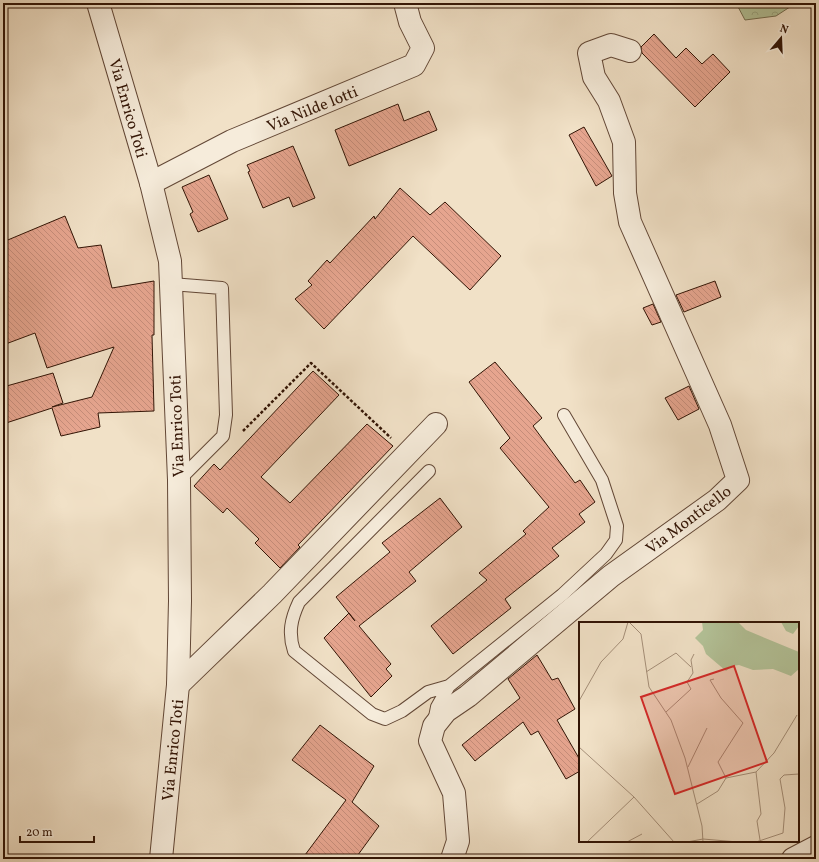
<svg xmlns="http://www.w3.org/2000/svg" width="819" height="862" viewBox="0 0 819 862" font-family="Vollkorn,serif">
<defs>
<pattern id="forest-crowns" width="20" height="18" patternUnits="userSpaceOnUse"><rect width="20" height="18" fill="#b4c49a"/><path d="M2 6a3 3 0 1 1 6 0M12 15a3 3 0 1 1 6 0" fill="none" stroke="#9ba883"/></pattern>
<pattern id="building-back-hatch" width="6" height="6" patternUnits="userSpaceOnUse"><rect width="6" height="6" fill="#e6a58f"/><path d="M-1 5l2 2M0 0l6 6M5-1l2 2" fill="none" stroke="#c68d7a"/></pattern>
</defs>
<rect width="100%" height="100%" fill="#f1e1c7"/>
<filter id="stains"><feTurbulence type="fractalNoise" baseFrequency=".005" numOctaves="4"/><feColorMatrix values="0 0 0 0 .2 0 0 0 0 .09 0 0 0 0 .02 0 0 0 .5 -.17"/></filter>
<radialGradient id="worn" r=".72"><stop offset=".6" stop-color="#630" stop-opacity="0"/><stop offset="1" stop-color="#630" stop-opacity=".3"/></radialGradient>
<path fill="url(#forest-crowns)" stroke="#736c50" d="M736 3H796L776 16 745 20Z"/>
<path fill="url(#building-back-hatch)" stroke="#321405" d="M654 34 676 58 686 48 702 64 713 54 730 72 695 107 642 53 641 47Z
M398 104 404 121 429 111 437 130 349 166 335 130Z
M584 127 612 176 596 186 569 135Z
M293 146 315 198 293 207 289 197 263 208 248 172 250 171 247 165Z
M209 175 228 219 198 232 190 214 193 212 182 187Z
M400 188 430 215 445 202 501 256 470 290 413 236 324 329 295 299 312 285 308 281 327 260 330 263 374 216 375 219Z
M65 216 78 248 101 245 112 288 154 281V335H152L154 411 98 413 100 427 61 436 52 408 3 424V387L53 373 63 403 52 407 92 397 114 347 47 368 35 333 3 345V242Z
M715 281 721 297 684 312 676 295Z
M653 304 661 322 652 325 643 308Z
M495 362 542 418 533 426 575 483 580 480 595 502 579 514 585 522 552 548 559 556 505 599 511 608 453 654 431 626 487 580 479 573 526 534 523 531 549 507 500 448 510 438 469 382Z
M313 371 339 395 261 477 290 503 367 424 393 446 298 545 300 547 280 568 255 543 259 539 227 508 223 513 194 486 214 464 220 470Z
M689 386 699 409 678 420 665 398Z
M440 498 462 527 409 572 416 581 359 626 391 664 386 669 392 676 371 697 324 638 349 613 355 621 336 597 390 552 382 543Z
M537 655 552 680 558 678 575 709 557 720 580 760V771L566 779 538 731 531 735 523 722 475 761 462 745 520 698 508 679Z
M320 725 374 766 352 802 379 826 355 859H302L346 800 292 760Z"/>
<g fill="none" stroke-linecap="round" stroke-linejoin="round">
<g stroke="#624736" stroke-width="14">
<path id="service" d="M171 284 222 288 226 415 223 436 179 480
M429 471 299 602C291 619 288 633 294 651L372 714 385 719 402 711 428 692 449 686
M435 717 437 707 449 686 562 595 606 554 616 540 617 526 602 480 564 415"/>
</g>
<g stroke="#624736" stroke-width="24">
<path id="minor" d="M151 183 232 141 414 65 423 48 410 22 405 3
M178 685 272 594 436 424
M452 859 458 841 454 793 430 741 434 726 446 711 468 696 611 576 717 500 738 480 720 425 630 222 625 193 624 142 609 101 594 77 589 53 611 45 630 51
M793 859 816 847"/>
</g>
<g stroke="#624736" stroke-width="24">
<path id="tertiary" d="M98 3 151 183 170 261 179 480 180 601 178 685 161 859"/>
</g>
<path stroke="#321405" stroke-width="2.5" stroke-dasharray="3 2" stroke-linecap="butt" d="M243 431 311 363 391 438"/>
<use href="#service" stroke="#f6ecdb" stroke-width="12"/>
<use href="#minor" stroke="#f6ecdb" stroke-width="22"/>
<use href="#tertiary" stroke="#f6ecdb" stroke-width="22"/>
</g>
<g text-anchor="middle" stroke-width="3.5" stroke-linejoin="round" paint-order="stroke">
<g font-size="16" fill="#321405" stroke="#f6ecdb">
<text transform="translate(129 108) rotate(74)" y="6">Via Enrico Toti</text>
<text transform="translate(312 108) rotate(-22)" y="6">Via Nilde lotti</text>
<text transform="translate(176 426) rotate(-92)" y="6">Via Enrico Toti</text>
<text transform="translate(688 519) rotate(-37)" y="6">Via Monticello</text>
<text transform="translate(172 750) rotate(-84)" y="6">Via Enrico Toti</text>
</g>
</g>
<g transform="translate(579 622)">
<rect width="220" height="220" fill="#f1e1c7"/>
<path d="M123 0H159L167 8 220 30V47L212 54 194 47 174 48 160 43 153 44 147 49 127 32 124 24 116 16 124 8ZM202 0H220V4L214 12 207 9Z" fill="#b4c49a"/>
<path fill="none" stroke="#a58f79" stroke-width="1" d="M50 0 62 12 70 65 92 98 106 136 123 204 124 220M67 50 97 31 112 45M0 79 22 40 44 17 49 0M87 90 112 67 108 60 114 51 112 38 115 32M0 125 55 175 95 220M109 145 128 106M177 150 182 192 178 199 181 218M147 156 177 150 195 131 218 93M118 182 139 169 147 156 139 140 164 101 142 76 131 58 135 57M8 220 55 175M48 220 63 212M108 220 124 217 159 220M177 220 204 211 206 186 201 157 205 153 220 152"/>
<path fill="#d62828" fill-opacity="0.15" stroke="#d62828" stroke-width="2" d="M155 44 188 140 96 172 62 75Z"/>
<rect width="220" height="220" fill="none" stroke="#321405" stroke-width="2"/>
</g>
<rect width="819" height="862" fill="none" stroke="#f1e1c7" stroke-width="16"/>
<rect x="4" y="4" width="811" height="854" fill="none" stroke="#321405" stroke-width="2"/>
<rect x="8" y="8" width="803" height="846" fill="none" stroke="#321405"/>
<g transform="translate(781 38) rotate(19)" stroke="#f6ecdb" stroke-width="3" paint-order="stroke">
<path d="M0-3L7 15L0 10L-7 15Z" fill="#321405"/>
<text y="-6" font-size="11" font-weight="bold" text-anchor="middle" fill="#321405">N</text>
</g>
<path d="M20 836v6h74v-6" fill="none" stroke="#321405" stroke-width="2"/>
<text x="26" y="836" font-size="12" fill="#321405" stroke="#f6ecdb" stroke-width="3" paint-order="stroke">20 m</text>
<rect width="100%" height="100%" filter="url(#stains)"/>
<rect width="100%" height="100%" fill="url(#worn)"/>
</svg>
